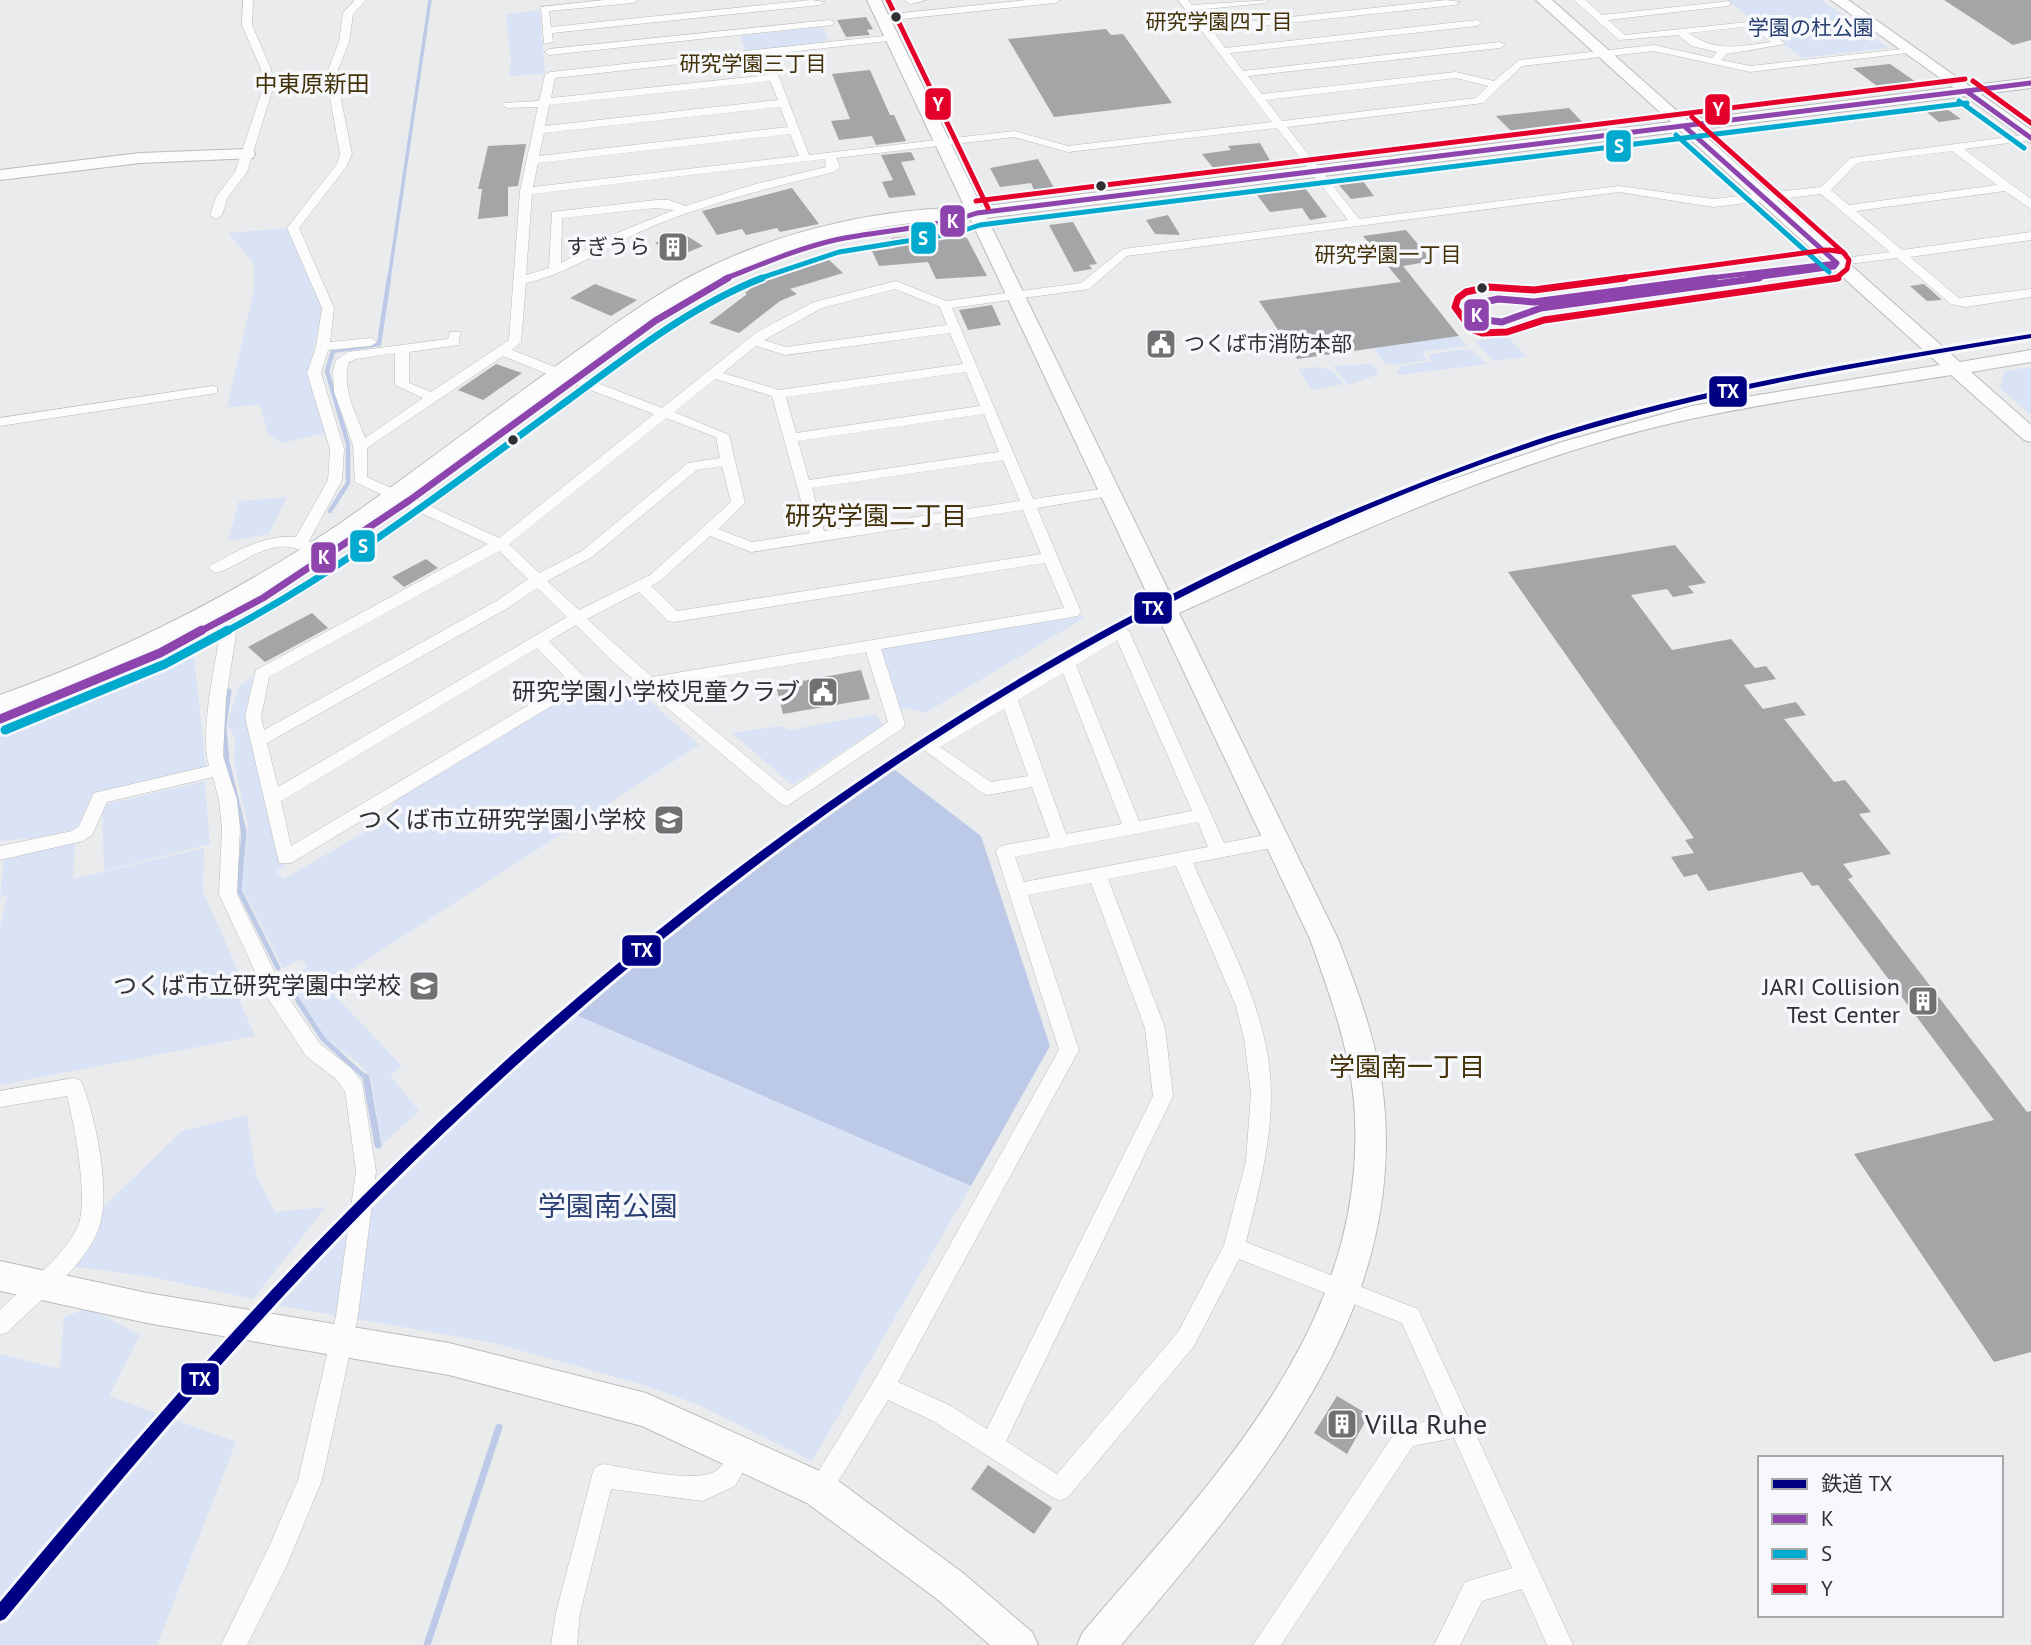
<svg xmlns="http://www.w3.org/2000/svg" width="2031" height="1645" viewBox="0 0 2031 1645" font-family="'PT Sans','Noto Sans JP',sans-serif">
<rect width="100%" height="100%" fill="#eaebec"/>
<path fill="#dae3f6" d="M1727 0H1822L1888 48 1802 58Z
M540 10 545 74 509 76 511 60 506 14Z
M818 27 823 28 828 39 821 44 746 52 740 36Z
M289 228 322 309 309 374 326 433 281 443 268 434 260 405 227 407 254 290V264L228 233Z
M1459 336 1467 346 1422 352 1427 360 1396 365 1384 363 1374 348Z
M1507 336 1527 357 1494 361 1474 341Z
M1456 350H1471L1487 364 1399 375 1396 370 1401 369 1398 367 1432 361 1428 355Z
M1372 364 1379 374 1348 385 1333 366Z
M1319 367 1333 371 1343 384 1312 390 1298 369Z
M2031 367V415L2000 388 2005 371Z
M287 497 269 534 228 541 239 501Z
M1083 616 1084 618 925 713 908 708 899 710 880 648Z
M194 656 206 767 102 791 89 801 78 828 45 837 0 841V734Z
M253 676 246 713 285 866 276 872 284 879 375 826 402 794 577 688 587 693 633 686 699 745 326 986 402 1066 390 1075 419 1111 382 1145 371 1077 356 1061 325 1038 288 978 307 967 301 959 283 968 242 888 248 826 234 762 235 738 227 724 239 686Z
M875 714 883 725 792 785 732 733 780 726 790 730Z
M205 781 210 844 104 871 102 805Z
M75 843 73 879 204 848 203 892 241 977 232 984 255 1036 0 1085V927L7 896 0 897 4 858Z
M574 1014 971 1186 812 1461 697 1404 637 1383 494 1343 276 1305 463 1117Z
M247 1115 256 1175 275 1212 326 1207 253 1299 152 1277 68 1266 99 1211 182 1131Z
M88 1308 140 1335 109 1396 236 1442 157 1645H0V1354L60 1369 64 1317Z"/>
<path fill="#bdcae7" d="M891 767 981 836 1050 1046 971 1186 574 1014 754 864Z"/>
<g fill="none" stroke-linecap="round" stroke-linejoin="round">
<path stroke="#bdcae7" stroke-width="3.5" d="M389 279 430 0"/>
<path stroke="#bdcae7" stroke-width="4.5" d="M330 511 348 483V444L327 371 333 351 379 344 389 278"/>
<path stroke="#bdcae7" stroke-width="5" d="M229 691 224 726 227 761 244 831 239 890 278 968
M284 979 323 1039 367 1079"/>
<path stroke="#bdcae7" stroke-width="7" d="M366 1077 378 1145
M427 1645 499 1427"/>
</g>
<path fill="#a4a5a6" d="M1944 0H2031V40L2013 45Z
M866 17 873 29 867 30 870 35 846 37 837 20Z
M1106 29 1111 35 1123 34 1172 103 1054 117 1008 39Z
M1890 64 1919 84 1881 89 1853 68Z
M870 70 890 115H894L906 141 876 145 872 136 839 140 831 121 850 119 832 74Z
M1944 107 1961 119 1939 122 1923 109Z
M1569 108 1586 126 1514 134 1496 116Z
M1260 143 1272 164 1214 169 1202 154 1231 150 1228 146Z
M526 144 518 186 508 187V216L478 219 482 189H478L488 146Z
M911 152 915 160 901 162 916 195 889 198 882 182 893 180 881 155Z
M1038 159 1054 188 1034 190 1031 183 1000 187 990 168Z
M1363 181 1374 196 1351 199 1338 184Z
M792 188 819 224 780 232 777 228 746 235 742 229 717 235 702 211Z
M1305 188 1327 217 1310 220 1302 208 1270 212 1257 195Z
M1168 215 1180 235 1155 234 1146 220Z
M1073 222 1097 264 1089 265 1092 269 1074 272 1049 225Z
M1406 230 1432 261 1403 266 1459 336 1297 359 1259 301 1401 282 1363 236Z
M681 232 703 246 676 257 655 243Z
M941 232 967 238 987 276 936 279 928 262 879 266 872 251 895 248 891 238Z
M825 256 843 273 790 289 797 294 780 301 739 333 709 323 747 294 745 293 753 286 748 283 780 268Z
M595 284 637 300 611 316 570 298Z
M1924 284 1942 300 1927 301 1910 286Z
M992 305 1001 325 968 330 959 310Z
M496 364 522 373 483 400 458 390Z
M1675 545 1706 583 1688 586 1694 593 1673 597 1667 589 1631 595 1672 650 1731 639 1755 668 1766 666 1776 679 1744 685 1763 709 1796 702 1806 715 1784 719 1834 782 1845 780 1871 812 1859 814 1891 854 1843 864 1853 877 1848 879 2027 1112 2031 1111V1352L1994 1362 1854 1154 1994 1120 1818 885 1812 886 1802 872 1708 891 1697 874 1684 877 1671 857 1694 853 1685 840 1694 838 1508 572Z
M426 559 438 568 404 587 392 577Z
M312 613 328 628 265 662 248 647Z
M861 670 870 699 783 714 776 686Z
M1337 1396 1369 1415 1347 1454 1314 1433Z
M988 1465 1052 1508 1034 1534 971 1489Z"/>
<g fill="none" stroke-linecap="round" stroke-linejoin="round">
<g stroke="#babbbc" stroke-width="1">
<path id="street" d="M243 0H253L252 25 271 69 274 85 247 172 228 197 222 215 216 219 210 215 216 197 235 172 264 85 261 69 242 25Z
M355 0H366L353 14 349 42 336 75 352 154 346 167 299 228 334 308 330 342 371 338 377 342 371 346 328 350 321 373 344 449 342 480 309 541 316 547 314 550C302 553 290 544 277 547 255 550 237 567 216 573L208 568 211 565C238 551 265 534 296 537L328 480 330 449 307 373 316 347 322 308 287 228 337 164 340 154 326 75 339 42 343 13Z
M604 0H638L633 3 549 11 551 27 811 0 825 2 820 5 552 33 553 42 544 44 541 7Z
M926 0 910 4 905 1 906 0Z
M1027 0H1060L1055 3 883 21 878 18 883 15Z
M1178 0H1188L1192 5 1270 0 1265 3 1196 10 1208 26 1446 0 1460 2 1455 5 1213 31 1225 48 1477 20 1482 23 1477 26 1230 53 1243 71 1500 42 1505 45 1500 48 1248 76 1262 94 1456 72 1494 81 1519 60 1654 45 1712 58 1717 52 1692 46 1678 35 1619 40 1574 0H1585L1602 15 1730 1V5L1727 6 1608 20 1625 35 1757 21 1785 44 1727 54 1721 60 1750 66 1911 48 1912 50 1907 53 1750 72 1654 51 1522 66 1483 103 1287 127 1359 219 1619 186 1713 199 1821 187 1850 158 2031 134V140L1964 149 2031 199V209L2005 191 1856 211 1902 250 2031 232V240L1910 257 1959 298 2031 289V297L1965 307 1951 304 1897 258 1833 266V260L1837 259 1890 252 1821 194 1713 207 1619 192 1127 256 1089 289 952 308 1033 499 1109 488 1116 492 1109 496 1037 508 1081 612 1078 616 881 649 905 724 903 728 787 806 781 804 614 663 576 625 549 641 585 678 587 682 585 686 291 863H279L245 717 256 670 488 544 355 482 353 445 334 392 333 371 336 360 348 352 448 339 450 332H460L459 345 409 352V383L431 392 509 340 520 191 538 107 508 108 503 105 504 103 539 101 545 75 550 72 893 35 897 36V40L555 78 551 98 768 75 765 66 770 63 774 64 809 155 1014 131 1068 146 1272 122ZM1751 26 1771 42C1742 46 1714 53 1689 33ZM1456 78 1488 86 1476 98 1282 121 1266 100ZM770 81 778 100 545 126 549 105ZM780 107 788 127 539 156 544 133ZM1277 128 1348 220 1123 249 1081 283 946 301 896 281 814 302 757 332 662 408 579 376H569V382L654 414 499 538 367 477V448L503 356 555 377H565V371L512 350 521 342 526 283C572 273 610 244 653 226 712 202 772 187 834 172L840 166 836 158 1014 137 1068 152ZM790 134 799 156 533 187 538 163ZM1952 151 1997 185 1849 205 1831 190 1857 163ZM825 159 826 167 752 185 685 206 669 200H656L552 212 549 268 526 275 532 194ZM656 208 674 210 617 233 561 263 562 218ZM895 289 940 307 947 325 786 347 764 340 822 308ZM950 333 963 364 779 390 723 373 756 346 785 355ZM395 353V385L423 398 365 438C356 413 341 389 349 362L356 359ZM966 372 980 406 796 433 786 397ZM715 379 772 396 810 533 752 542 718 529 745 503 729 435 674 412ZM984 414 999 452 809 480 798 441ZM666 418 716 437 720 458 688 463 582 551 539 573 509 544ZM1003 460 1020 501 824 531 812 488ZM722 466 731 502 650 575 579 610 547 581 592 557 697 470ZM1023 510 1041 554 677 611 651 586 660 581 710 536 751 552ZM499 551 528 579 498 600 264 730 261 717 269 677ZM1045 563 1064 608 652 677 587 619 639 592 668 621 674 622ZM537 588 567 617 278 787 267 743 508 608ZM537 648 569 681 291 846 281 801ZM866 652 888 722 788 791 662 686Z
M829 20 833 21V25L549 55 544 52 549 49Z
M212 386 217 387V393L0 426V418Z
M219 619 225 620 236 634 226 698 223 756 237 800 240 828 237 894 282 988 320 1044 350 1067 362 1082 376 1171 358 1316 322 1480 286 1567 247 1645H221L268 1549 298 1480 336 1316 356 1171 345 1091 336 1079 306 1056 267 997 219 894 222 828 219 800 213 777 107 802 92 835 83 841 0 860V846L72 831 79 826 94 793 209 766C200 733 214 670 220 635L211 624Z
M1121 626 1129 631 1224 843 1276 833 1285 840 1276 847 1193 863C1225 936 1271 1013 1271 1095 1271 1145 1258 1193 1246 1242L1418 1309 1573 1645H1547L1522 1589 1482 1601 1460 1645H1434L1465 1582 1512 1568 1454 1438 1413 1446 1281 1645H1253L1398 1428 1444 1417 1402 1323 1239 1259 1194 1346 1068 1497 1060 1501 1052 1497 933 1421 888 1400 828 1498 820 1502 812 1498 808 1490 812 1482 875 1379 1059 1050 996 852 999 847 1005 845 1050 837 1032 787 988 795 982 793 920 747 922 743ZM1117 640 1192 811 1139 821 1076 665ZM1063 673 1122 824 1066 834 1018 700ZM1004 709 1028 776 991 782 940 747ZM1198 822 1208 847 1024 882 1015 857ZM1176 866 1236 1006 1244 1038 1251 1093 1246 1161 1224 1245 1178 1332 1057 1474 1006 1441 1173 1096 1165 1028 1108 879ZM1091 883 1145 1028 1153 1096 987 1429 949 1405 898 1382 1079 1050 1028 895Z
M73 1078 80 1080 83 1086C96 1120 113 1199 97 1233 79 1272 37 1302 8 1332L0 1335V1310C25 1285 61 1260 77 1228 90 1204 74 1122 67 1096L0 1107V1091Z
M742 1441 750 1444 754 1452 735 1486 703 1501 611 1489 580 1613 577 1645H551L556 1613 594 1468 602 1464C630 1468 691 1483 714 1472 728 1465 727 1447 742 1441Z"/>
</g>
<g stroke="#babbbc" stroke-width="2">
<path id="secondary" d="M867 0H881L1172 598 1398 498 1562 442 1692 406 1940 365 1536 0H1552L1960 362 2031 350V362L1971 372 2031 425V442L2024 440 1951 375C1866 389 1779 400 1695 418 1515 456 1346 538 1179 613L1338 939C1358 992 1379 1046 1384 1102 1405 1321 1251 1490 1121 1645H1077L1083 1632C1214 1478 1372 1322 1354 1102 1349 1046 1329 992 1310 939Z
M1831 0H1848L2031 130V143Z
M247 149 253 150 255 154 253 158 140 163 0 180V170L140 153Z
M0 1261 147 1293 449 1343 646 1393 833 1477 963 1573 1032 1632 1038 1645H990L937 1599 807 1503 642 1426 449 1375 147 1323 0 1291Z"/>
</g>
<g stroke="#babbbc" stroke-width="2">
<path id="primary" d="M2031 78V88L977 219C887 220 799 239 718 279 676 300 639 328 601 355 531 404 464 458 394 508 278 592 139 675 0 715V695C121 652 236 594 342 522 418 469 492 412 567 358 611 327 654 294 703 270 788 228 883 208 977 207Z"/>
</g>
<use href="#street" fill="#fcfcfc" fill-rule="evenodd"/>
<use href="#secondary" fill="#fcfcfc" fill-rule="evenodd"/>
<use href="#primary" fill="#fcfcfc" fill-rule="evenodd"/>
<g stroke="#f6f8fb" stroke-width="9">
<path id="bus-1-far2" d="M1966 91 2031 138
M1684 126 1837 263
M724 279C760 265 796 249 835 240 882 230 931 229 977 213L2031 83
M1701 279 1837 263 1834 267 1746 279"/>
</g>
<g stroke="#f6f8fb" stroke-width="11">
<path id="bus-1-far1" d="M1714 278 1534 302 1498 299 1467 306 1485 320 1502 322 1541 308 1759 278
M199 632 263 598 410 500 655 321 728 278"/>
</g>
<g stroke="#f6f8fb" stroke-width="14">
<path id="bus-1" d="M0 719 160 653 202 630"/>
</g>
<g stroke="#f6f8fb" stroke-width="9">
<path id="bus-2-far2" d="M1959 101 2024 148
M1676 135 1829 272
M758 279 839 252 956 233 980 225 1967 103"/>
</g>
<g stroke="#f6f8fb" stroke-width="11">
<path id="bus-2-far1" d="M225 632C342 570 449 487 556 409 622 361 686 308 762 278"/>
</g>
<g stroke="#f6f8fb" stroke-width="14">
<path id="bus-2" d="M5 730 165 664 228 630"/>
</g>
<g stroke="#f6f8fb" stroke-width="9">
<path id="bus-3-far1" d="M888 0 988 208
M1973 81 2031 123
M1692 117 1845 254
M976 201 1965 79
M1829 250 1843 252 1849 260 1847 269 1835 279
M1612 279 1826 250"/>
</g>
<g stroke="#f6f8fb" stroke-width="11">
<path id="bus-3" d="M1625 278 1534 290 1488 287 1466 292 1458 298 1455 307 1471 329 1482 333 1507 332 1544 320 1838 278"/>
</g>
<use href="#bus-1-far2" stroke="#8e44ad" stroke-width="5"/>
<use href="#bus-1-far1" stroke="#8e44ad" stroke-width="7"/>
<use href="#bus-1" stroke="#8e44ad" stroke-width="9"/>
<use href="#bus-2-far2" stroke="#00a9ce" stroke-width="5"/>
<use href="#bus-2-far1" stroke="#00a9ce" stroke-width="7"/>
<use href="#bus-2" stroke="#00a9ce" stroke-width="9"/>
<use href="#bus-3-far1" stroke="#e4002b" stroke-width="5"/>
<use href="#bus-3" stroke="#e4002b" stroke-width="7"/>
<g stroke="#f6f8fb" stroke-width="6">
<path id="rail-1" d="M2031 334V338C1872 364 1713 390 1559 438 1457 470 1357 512 1261 558 1134 618 1011 687 895 766 711 891 540 1036 382 1193 248 1327 126 1473 5 1619L0 1621V1602C119 1460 239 1318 371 1188 666 895 1009 646 1397 492 1447 472 1497 453 1548 436 1705 386 1869 360 2031 334Z"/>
</g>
<use href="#rail-1" fill="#000084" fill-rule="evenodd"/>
</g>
<defs>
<g id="building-square" transform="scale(1.575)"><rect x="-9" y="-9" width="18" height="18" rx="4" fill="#707172" stroke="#f6f8fb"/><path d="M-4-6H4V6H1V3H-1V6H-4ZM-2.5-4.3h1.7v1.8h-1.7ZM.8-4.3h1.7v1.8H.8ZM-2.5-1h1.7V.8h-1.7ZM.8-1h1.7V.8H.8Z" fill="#fff"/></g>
<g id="civic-square" transform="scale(1.575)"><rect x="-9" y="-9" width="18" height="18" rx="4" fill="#707172" stroke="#f6f8fb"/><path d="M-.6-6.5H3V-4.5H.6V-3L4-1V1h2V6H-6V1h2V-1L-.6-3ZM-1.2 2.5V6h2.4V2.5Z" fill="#fff"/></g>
<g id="school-square" transform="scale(1.575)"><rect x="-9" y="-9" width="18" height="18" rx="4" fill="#707172" stroke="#f6f8fb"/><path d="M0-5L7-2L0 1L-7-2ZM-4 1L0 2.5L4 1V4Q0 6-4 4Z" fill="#fff"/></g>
</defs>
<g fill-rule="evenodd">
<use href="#building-square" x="673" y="247"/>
<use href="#civic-square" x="1161" y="344"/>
<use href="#civic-square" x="823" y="692"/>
<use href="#school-square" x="669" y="820"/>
<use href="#school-square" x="424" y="986"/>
<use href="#building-square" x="1923" y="1001"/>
<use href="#building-square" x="1342" y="1424"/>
</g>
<g fill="#2f3031" stroke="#f6f8fb" stroke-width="2.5">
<circle cx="896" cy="17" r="6"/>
<circle cx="1101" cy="186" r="6"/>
<circle cx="1482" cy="288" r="6"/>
<circle cx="513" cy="440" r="6"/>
</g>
<g text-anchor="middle" stroke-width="7" stroke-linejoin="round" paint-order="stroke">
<g font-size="21" fill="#433209" stroke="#f6f8fb">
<text x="1219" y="29">研究学園四丁目</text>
<text x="753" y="71">研究学園三丁目</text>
<text x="1388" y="262">研究学園一丁目</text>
</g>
<g font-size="21" fill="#2a3f72" stroke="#f6f8fb">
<text x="1811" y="35">学園の杜公園</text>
</g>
<g font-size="21" fill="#2f3031" stroke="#f6f8fb" text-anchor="end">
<text x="650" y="254">すぎうら</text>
<text x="1184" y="351" text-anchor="start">つくば市消防本部</text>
</g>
<g font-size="23" fill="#433209" stroke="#f6f8fb">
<text x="312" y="92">中東原新田</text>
</g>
<g font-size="24" fill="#2f3031" stroke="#f6f8fb" text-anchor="end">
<text x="800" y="700">研究学園小学校児童クラブ</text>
<text x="646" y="828">つくば市立研究学園小学校</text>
<text x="401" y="994">つくば市立研究学園中学校</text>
<text x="1900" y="995">JARI Collision<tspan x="1900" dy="28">Test Center</tspan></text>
</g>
<g font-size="26" fill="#433209" stroke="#f6f8fb">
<text x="876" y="525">研究学園二丁目</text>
<text x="1407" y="1076">学園南一丁目</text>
</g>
<g font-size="28" fill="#2a3f72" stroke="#f6f8fb">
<text x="608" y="1216">学園南公園</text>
</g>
<g font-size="28" fill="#2f3031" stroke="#f6f8fb" text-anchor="start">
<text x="1365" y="1434">Villa Ruhe</text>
</g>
</g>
<g stroke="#f6f8fb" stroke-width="2.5">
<rect x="924" y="87" width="28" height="34" rx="7" fill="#e4002b"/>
<rect x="1704" y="93" width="27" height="33" rx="7" fill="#e4002b"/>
<rect x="1605" y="129" width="27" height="34" rx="7" fill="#00a9ce"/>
<rect x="939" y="204" width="27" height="34" rx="7" fill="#8e44ad"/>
<rect x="910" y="221" width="27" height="34" rx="7" fill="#00a9ce"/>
<rect x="1463" y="298" width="27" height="34" rx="7" fill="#8e44ad"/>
<rect x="1708" y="375" width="40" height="33" rx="7" fill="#000084"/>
<rect x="349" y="529" width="27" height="34" rx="7" fill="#00a9ce"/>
<rect x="310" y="541" width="27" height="33" rx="7" fill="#8e44ad"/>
<rect x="1133" y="591" width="40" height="34" rx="7" fill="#000084"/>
<rect x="621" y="934" width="41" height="33" rx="7" fill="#000084"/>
<rect x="180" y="1362" width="40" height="34" rx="7" fill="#000084"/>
</g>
<g font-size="19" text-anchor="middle" font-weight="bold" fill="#fff">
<text x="938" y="111">Y</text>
<text x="1718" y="116">Y</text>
<text x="1619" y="153">S</text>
<text x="953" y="228">K</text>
<text x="923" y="245">S</text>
<text x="1477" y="322">K</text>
<text x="1728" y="398">TX</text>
<text x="363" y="553">S</text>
<text x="324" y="564">K</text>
<text x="1153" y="615">TX</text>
<text x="642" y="957">TX</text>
<text x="200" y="1386">TX</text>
</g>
<rect x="1758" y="1456" width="245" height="161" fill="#f6f8fb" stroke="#a6a8aa" stroke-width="2"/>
<rect x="1772" y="1479" width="35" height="10" fill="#000084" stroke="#a6a8aa" stroke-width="2"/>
<text x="1821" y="1491" font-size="21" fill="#2f3031">鉄道 TX</text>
<rect x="1772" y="1514" width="35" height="10" fill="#8e44ad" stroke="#a6a8aa" stroke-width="2"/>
<text x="1821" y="1526" font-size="21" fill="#2f3031">K</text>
<rect x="1772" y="1549" width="35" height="10" fill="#00a9ce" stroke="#a6a8aa" stroke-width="2"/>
<text x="1821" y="1561" font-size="21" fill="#2f3031">S</text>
<rect x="1772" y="1584" width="35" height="10" fill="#e4002b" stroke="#a6a8aa" stroke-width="2"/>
<text x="1821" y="1596" font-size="21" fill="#2f3031">Y</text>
</svg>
